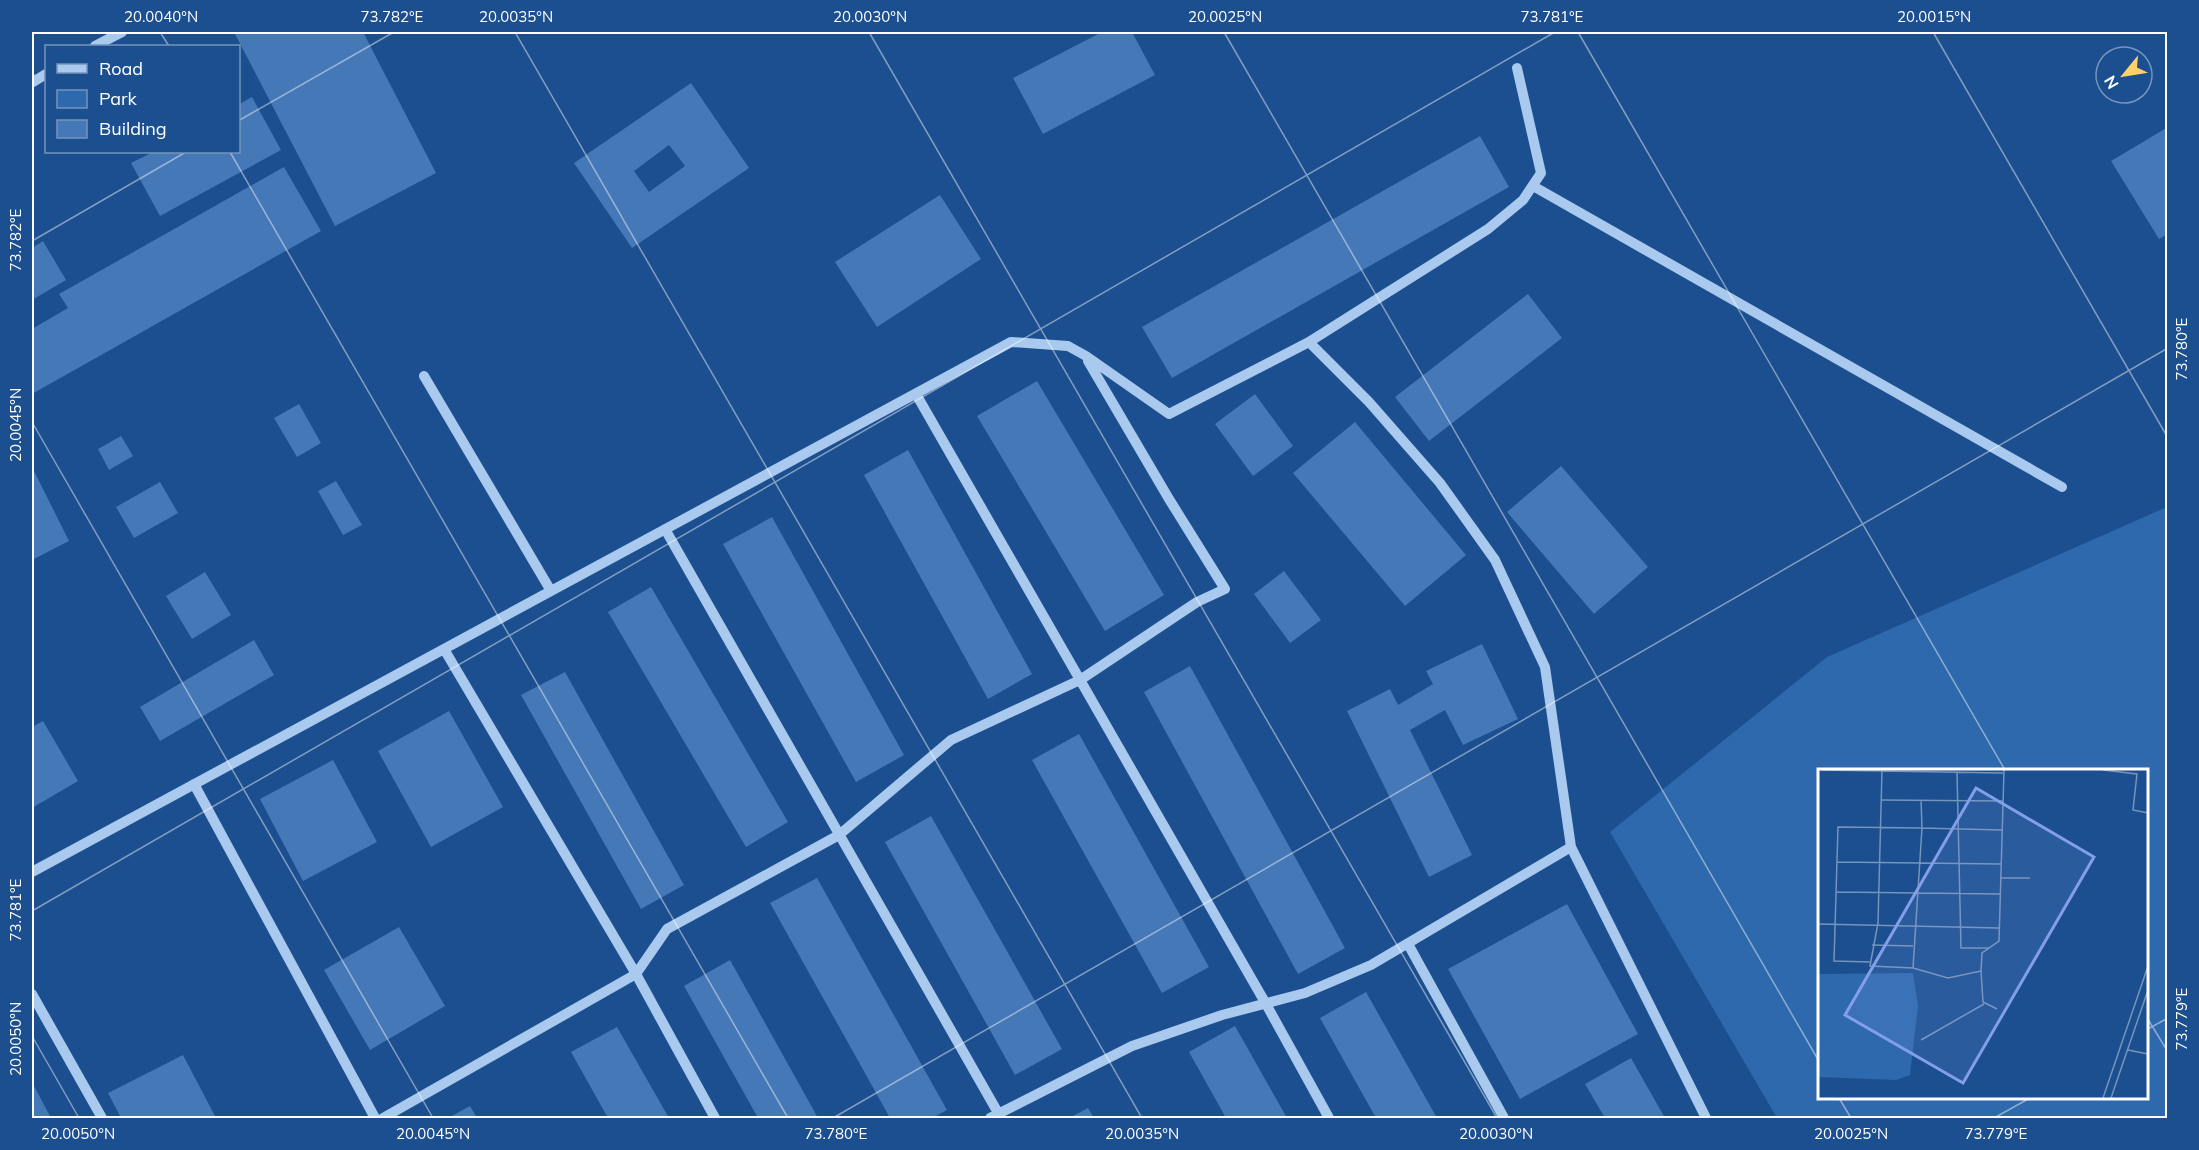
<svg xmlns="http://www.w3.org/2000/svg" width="2199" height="1150" viewBox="0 0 2199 1150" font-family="Mulish,sans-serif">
<rect width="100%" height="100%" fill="#1b4f8f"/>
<path fill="#2e69ad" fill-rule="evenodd" d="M2167 507V1118H1777L1610 832 1827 657ZM1820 770H2146V1098H1820Z"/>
<path fill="#4478b7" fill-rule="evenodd" d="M234 32H363L436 173 335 226Z
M1102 32H1132L1155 75 1043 134 1013 78Z
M691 83 749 168 632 248 574 163ZM669 145 685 166 649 192 634 171Z
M252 97 281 150 160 216 131 163 153 152H238V105Z
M2168 127V234L2159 239 2111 161Z
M1480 136 1509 187 1172 378 1142 327Z
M284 167 321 231 32 394V329L68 308 59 294Z
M940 195 981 259 877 327 835 262Z
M43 241 66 280 32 300V248Z
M1528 294 1562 338 1429 441 1395 397Z
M1037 381 1164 595 1105 631 977 416Z
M1255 394 1293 446 1253 476 1215 424Z
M299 404 321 443 297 457 274 418Z
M1355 422 1466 555 1405 606 1293 473Z
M121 436 133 456 109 470 98 449Z
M908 450 1032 674 988 699 864 475Z
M1561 466 1648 567 1594 614 1507 512Z
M32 467 69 541 32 560Z
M336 481 362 525 343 535 318 491Z
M160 482 178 513 134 538 116 507Z
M772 517 904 755 856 782 723 544Z
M1284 571 1321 620 1290 643 1254 594Z
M205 572 231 615 192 639 166 596Z
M651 587 788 822 746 847 608 612Z
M254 640 274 675 160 741 140 707Z
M1482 644 1518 719 1463 745 1445 710 1410 730 1472 855 1429 877 1347 711 1390 689 1398 705 1433 684 1426 671Z
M1190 666 1345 948 1298 974 1144 692Z
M565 672 684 885 641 909 521 695Z
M449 711 503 807 431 847 378 751Z
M43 721 78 781 32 808V727Z
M1079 734 1209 967 1162 993 1032 760Z
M333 760 377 842 303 881 260 799Z
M931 816 1062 1049 1015 1075 885 842Z
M817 878 947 1110 932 1118H890L770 903Z
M1567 904 1638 1034 1520 1099 1448 969Z
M399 927 445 1006 370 1050 324 970Z
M730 960 818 1118H758L684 986Z
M1366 992 1437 1118H1376L1320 1018Z
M1235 1026 1287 1118H1226L1189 1052Z
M617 1027 669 1118H608L571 1052Z
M183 1055 216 1118H121L108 1093Z
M1631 1058 1665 1118H1605L1585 1084Z
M32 1082 51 1118H32Z
M470 1106 477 1118H448Z
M1088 1108 1094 1118H1069Z"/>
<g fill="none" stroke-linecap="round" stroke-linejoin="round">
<path stroke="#a9c9ee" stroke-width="10" d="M95 46 122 32
M32 79 33 82 46 74
M1533 186 2062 487
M1309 342 1369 402 1440 483 1495 560 1545 667 1571 847 1706 1118
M424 376 551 591
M916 394 1266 1004 1329 1118
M665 529 1001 1118
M444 649 636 974 715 1118
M194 784 375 1118
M32 872 1011 342 1068 346 1086 356 1169 414 1309 342 1488 229 1523 200 1541 173 1517 68
M1408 944 1504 1118
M32 994 102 1118
M383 1118 636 974 667 929 839 835 951 740 1080 680 1197 602 1225 589 1169 499 1088 361
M990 1118 1132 1046 1222 1015 1305 993 1371 965 1571 847"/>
</g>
<path fill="none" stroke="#fff" stroke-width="1.5" stroke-opacity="0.45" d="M160 32 169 46M515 32 1142 1118M869 32 1497 1118M1224 32 1820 1063M1578 32 2005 770M1933 32 2168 438M238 121 394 32M230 152 788 1118M32 241 186 152M32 422 433 1118M32 911 1555 32M2146 1016 2168 1052M2146 1030 2168 1018M32 1036 79 1118M1839 1098 1851 1118M833 1118 2168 348M1994 1118 2030 1098"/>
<g transform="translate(1818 769)">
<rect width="330" height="330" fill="#1b4f8f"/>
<path d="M95 204 100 237 92 306 78 311 0 308V205Z" fill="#2e69ad"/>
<path fill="none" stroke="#7695bc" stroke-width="1.5" d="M3 1 185 4M64 1 60 154 52 197 95 199 130 209 163 202M285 1 319 5 315 41 330 44M139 4 143 179H172M64 31 185 32M19 93 183 95M182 109H212M18 123 182 125M0 155 181 159M54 176 95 177M52 193 16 192 20 58 104 59 103 31M95 199 104 59 184 61M179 240 165 233 163 202 164 184 181 172 186 1M103 271 166 235M310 281 330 285M285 329 330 197M293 329 330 221"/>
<path fill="#839eea" fill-opacity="0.15" stroke="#839eea" stroke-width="3" d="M158 19 276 88 145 314 27 246Z"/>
<rect width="330" height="330" fill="none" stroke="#fff" stroke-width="3"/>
</g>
<rect width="2199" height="1150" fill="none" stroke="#1b4f8f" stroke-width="66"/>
<rect x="45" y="45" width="195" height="108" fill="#1b4f8f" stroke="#7695bc" stroke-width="1.5"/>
<rect x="57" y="64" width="30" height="9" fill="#a9c9ee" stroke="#7695bc" stroke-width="1.5"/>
<text x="99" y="75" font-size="18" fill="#ffffff">Road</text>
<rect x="57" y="90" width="30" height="18" fill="#2e69ad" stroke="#7695bc" stroke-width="1.5"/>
<text x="99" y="105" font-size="18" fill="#ffffff">Park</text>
<rect x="57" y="120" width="30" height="18" fill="#4478b7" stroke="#7695bc" stroke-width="1.5"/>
<text x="99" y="135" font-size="18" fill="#ffffff">Building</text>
<g transform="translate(2124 75) rotate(240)"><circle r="28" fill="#1b4f8f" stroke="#7695bc" stroke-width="1.5"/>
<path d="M0-4.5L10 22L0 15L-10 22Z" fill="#ffd166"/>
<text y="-9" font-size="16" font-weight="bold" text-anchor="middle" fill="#ffffff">N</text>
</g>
<rect x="33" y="33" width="2133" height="1084" fill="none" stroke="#fff" stroke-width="2"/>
<g font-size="15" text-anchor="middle" fill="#fff">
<text x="161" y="22">20.0040°N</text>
<text x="392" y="22">73.782°E</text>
<text x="516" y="22">20.0035°N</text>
<text x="870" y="22">20.0030°N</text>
<text x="1225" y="22">20.0025°N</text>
<text x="1552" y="22">73.781°E</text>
<text x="1934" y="22">20.0015°N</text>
<text transform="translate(16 240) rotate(-90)" y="5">73.782°E</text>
<text transform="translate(2182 349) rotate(-90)" y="5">73.780°E</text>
<text transform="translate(16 425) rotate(-90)" y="5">20.0045°N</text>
<text transform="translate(16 910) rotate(-90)" y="5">73.781°E</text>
<text transform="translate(2182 1019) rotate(-90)" y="5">73.779°E</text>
<text transform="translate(16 1039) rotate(-90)" y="5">20.0050°N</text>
<text x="78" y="1139">20.0050°N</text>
<text x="433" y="1139">20.0045°N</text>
<text x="836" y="1139">73.780°E</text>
<text x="1142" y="1139">20.0035°N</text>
<text x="1496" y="1139">20.0030°N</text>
<text x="1851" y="1139">20.0025°N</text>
<text x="1996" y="1139">73.779°E</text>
</g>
</svg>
